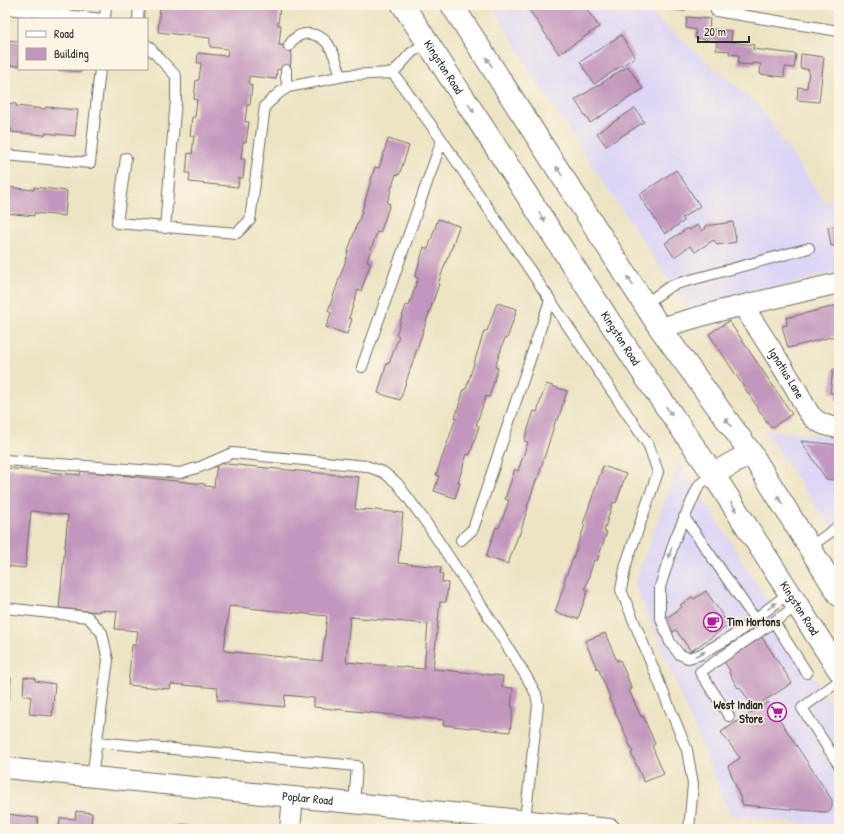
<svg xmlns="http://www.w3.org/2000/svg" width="844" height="834" viewBox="0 0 844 834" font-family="'Patrick Hand',sans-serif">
<rect width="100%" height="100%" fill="#fcf5e5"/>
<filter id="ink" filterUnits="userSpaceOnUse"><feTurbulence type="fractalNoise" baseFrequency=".025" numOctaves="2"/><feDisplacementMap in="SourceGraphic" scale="8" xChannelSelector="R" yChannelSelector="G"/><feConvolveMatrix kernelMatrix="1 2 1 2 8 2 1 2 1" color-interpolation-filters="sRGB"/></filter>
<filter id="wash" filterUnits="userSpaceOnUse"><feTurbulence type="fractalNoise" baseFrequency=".012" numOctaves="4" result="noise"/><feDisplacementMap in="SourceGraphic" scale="16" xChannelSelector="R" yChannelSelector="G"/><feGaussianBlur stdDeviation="0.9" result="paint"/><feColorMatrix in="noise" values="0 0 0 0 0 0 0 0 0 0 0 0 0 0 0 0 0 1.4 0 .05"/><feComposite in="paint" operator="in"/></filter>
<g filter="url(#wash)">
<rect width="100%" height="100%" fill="#ede4c4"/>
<path fill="#ddd5f6" d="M492 5H641L758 105 825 202H839V270L691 314 536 81Z
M764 430 839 437V540Z
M679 459 839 717V827L730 815 707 759 635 584Z"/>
<g id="blocks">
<path fill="#c296be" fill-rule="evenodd" d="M160 5H280L278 25H281L279 45 292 47 290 70 277 69 276 79 249 76V85H252L250 105H247L245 122H249L246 142H243L241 159H245L243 178H239L238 187 189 182 190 173H186L188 153 192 154 194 136H190L192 117H195L197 100 194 99 196 80H199L201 63H197L198 53 227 56 228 49 210 47V38L158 32Z
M526 5H584L599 27 559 54Z
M666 5H685V11L666 9Z
M687 17 710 19 709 29 732 31 731 42 754 45 753 49 796 54 794 68 785 67 784 77 760 74 761 64 752 63V65L738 64 739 55 729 54 730 51 716 50 717 42 695 38 696 30 686 28Z
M621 35 635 57 594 84 580 62Z
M5 40 19 41V66L5 65Z
M801 54 824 57 819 102 797 100 798 87 807 88 809 70 800 68Z
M628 66 643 89 590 123 575 100Z
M58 69H81V72L58 70Z
M5 103 16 104V106L45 109 46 107 78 110 75 136 45 133V135L11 132 12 129H5Z
M635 108 644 122 606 146 597 133Z
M388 139 409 146 399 175 396 174 387 203 390 204 380 233 377 232 367 261 371 262 361 291 358 290 349 318 352 319 347 334 326 327 331 313 328 311 348 254H347L357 224H358L375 167 379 168Z
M676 170 700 206 682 218 684 221 665 234 639 195Z
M5 185H7L6 187 34 190V187L67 191 65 216 34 213V216L5 213Z
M438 219 459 226 449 256H448L438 284H439L429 313 400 400 378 393 387 363 389 364 399 336 396 335 406 305 409 306 418 278 415 277 424 247 428 249Z
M733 222 736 242 717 245 714 240 712 241 695 252 690 246 674 257 665 243 688 228 689 230 698 225 702 231 706 228 705 226Z
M839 225V245L831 246 828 227Z
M497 303 517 309 507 339 505 338 495 367 498 368 489 397 486 396 476 425 479 426 470 455 467 454 458 482 460 483 455 498 434 491 439 476 436 475 456 418H455L464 389H466L484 331H487Z
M839 305V335L788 348 782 326 787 325 786 318Z
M729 321 792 414 771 428 709 334Z
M833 369 839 370V400H835L836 393H830Z
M546 384 567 391 558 420 556 419 538 478H537L527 507H528L519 536H518L508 564 486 557 496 527 499 528 509 500 505 499 515 469 518 471 528 442 524 441 534 411 537 412Z
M801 441 839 445V481L826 479Z
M217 463 359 477 355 509 365 511V509L403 513 398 563 441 567 440 573 443 574 442 582 448 583 446 602H440L433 669 503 676 502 687 513 688 511 707H513L510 732 443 725 444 720 314 707V698L285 695 284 707 217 700 218 688 171 684 170 689 128 685 132 645H136L138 631 115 629 117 611 99 610V612L59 608 68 515 31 511 25 568 5 566V468L80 475 81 471 205 484V486L214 487ZM229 606 327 616 322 661 224 651ZM350 617 428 624 424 669 346 662Z
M603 466 626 474 616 503 613 502 604 531 607 532 597 561 594 560 585 589 588 590 578 619 555 612 565 583 564 582 585 525 583 524Z
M706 591 729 625 691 651 676 630 673 632 665 619 682 607 680 605 692 597 694 599Z
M605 633 617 661 620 660 632 689 629 690 641 717 643 716 655 744 652 746 664 774 644 782 631 753 633 752 609 698 610 697 598 668 597 669 585 641Z
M759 633 792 683 753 708 740 687 738 688 729 673 730 671 722 658Z
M5 677 11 678 9 699H5Z
M24 677 35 678V681L55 684 52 716 29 714 31 696H23Z
M768 702 832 800V807L829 811 825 812 743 805 728 766 740 758 721 732Z
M76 811 92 813 91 829H59L60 818 75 819Z
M7 814 38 818 37 829H6Z
M176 825H187V829H176Z"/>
</g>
</g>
<g filter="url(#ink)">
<use href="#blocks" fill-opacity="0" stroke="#6f6c61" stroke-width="1"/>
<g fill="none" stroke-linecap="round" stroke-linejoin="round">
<g stroke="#6f6c61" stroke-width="12">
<path id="service" d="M716 5V11L839 31
M5 9 103 19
M105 19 106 5
M138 19 139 5
M427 42 411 53 393 73 442 140 649 446 658 472 626 564 621 590 687 750 693 784 689 829
M147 45 176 76V100L165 228
M289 46C290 44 292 41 294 39 307 28 325 36 331 49 336 58 338 67 341 76
M286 70V78L288 87
M5 155 90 163 100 69
M126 158 117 223 237 233 250 220 265 106 279 93 288 87 349 75 393 73
M645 304 669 287 676 284 809 248
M362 367 442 140
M5 460 180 473 200 467 232 453 366 466 383 472 397 483 425 521 485 611 526 676 536 694 538 705 525 820
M713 474 699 485 675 539 660 587V616L670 642 679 654 688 658 699 655 733 636 789 593
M684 517 755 619
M461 540 473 529 550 300
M810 547 839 526
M5 608 88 617 102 633 108 660 92 777
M774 622 807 673
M839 681 802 708 839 765
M729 716 700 672 784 615 797 605
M97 742 357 766 354 803"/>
</g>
<g stroke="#6f6c61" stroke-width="22">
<g id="minor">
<path id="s1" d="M743 306C761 333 779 361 796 389 802 399 806 413 816 420 822 425 832 427 839 428"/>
<path d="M660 328 719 311 839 283"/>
<path id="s2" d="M5 768 610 829"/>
<path d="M290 829 293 797"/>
</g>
</g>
<g stroke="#6f6c61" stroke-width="24">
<g id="primary">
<path id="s3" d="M403 5 647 379 713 474 839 670"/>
<path d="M452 5 660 328 751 453 839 595"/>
<path d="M713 474 751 453"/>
</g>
</g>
<use href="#service" stroke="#fff" stroke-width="10"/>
<use href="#minor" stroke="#fff" stroke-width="20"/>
<use href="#primary" stroke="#fff" stroke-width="22"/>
</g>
<defs><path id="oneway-solid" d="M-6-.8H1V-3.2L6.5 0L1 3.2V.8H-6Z"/></defs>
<g fill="#a0a0a0">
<use href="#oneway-solid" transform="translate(489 62) rotate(-123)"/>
<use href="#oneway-solid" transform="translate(471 108) rotate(57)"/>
<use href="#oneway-solid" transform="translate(559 171) rotate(-123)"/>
<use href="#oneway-solid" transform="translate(542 217) rotate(57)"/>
<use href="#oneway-solid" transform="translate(630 281) rotate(-123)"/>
<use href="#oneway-solid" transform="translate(669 411) rotate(56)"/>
<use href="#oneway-solid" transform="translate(728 422) rotate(-126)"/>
<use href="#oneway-solid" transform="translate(780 500) rotate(-122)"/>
<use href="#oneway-solid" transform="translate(734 507) rotate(57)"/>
<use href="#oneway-solid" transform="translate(670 553) rotate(107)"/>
<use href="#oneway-solid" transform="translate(772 606) rotate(-38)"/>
<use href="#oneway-solid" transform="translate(700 654) rotate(-24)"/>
</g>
</g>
<defs>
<g id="cafe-ring" transform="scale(1)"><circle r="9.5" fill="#fcf5e5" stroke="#b5179e" stroke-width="1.5"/><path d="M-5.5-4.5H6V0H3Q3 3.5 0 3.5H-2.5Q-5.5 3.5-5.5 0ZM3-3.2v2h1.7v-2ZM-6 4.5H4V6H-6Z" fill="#b5179e"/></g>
<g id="supermarket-ring" transform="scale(1)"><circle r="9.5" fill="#fcf5e5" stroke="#b5179e" stroke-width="1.5"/><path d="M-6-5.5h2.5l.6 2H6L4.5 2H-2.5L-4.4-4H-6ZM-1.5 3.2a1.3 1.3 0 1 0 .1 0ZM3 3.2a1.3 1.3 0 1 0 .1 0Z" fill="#b5179e"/></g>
</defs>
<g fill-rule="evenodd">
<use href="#cafe-ring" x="713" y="622"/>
<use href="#supermarket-ring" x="777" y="712"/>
</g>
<g text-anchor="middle" stroke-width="3" stroke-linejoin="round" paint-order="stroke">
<g font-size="12" fill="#2b2b2b" stroke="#fcf5e5">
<text dy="4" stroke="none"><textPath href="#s3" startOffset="74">Kingston Road</textPath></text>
<text dy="4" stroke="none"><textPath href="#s3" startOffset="398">Kingston Road</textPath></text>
<text dy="4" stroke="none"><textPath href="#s1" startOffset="80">Ignatius Lane</textPath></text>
<text dy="4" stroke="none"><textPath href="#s3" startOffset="722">Kingston Road</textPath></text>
<text dy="4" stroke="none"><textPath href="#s2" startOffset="304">Poplar Road</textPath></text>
</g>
<g font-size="12" font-weight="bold" fill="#2b2b2b" stroke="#fcf5e5" text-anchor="start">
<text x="727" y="626">Tim Hortons</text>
<text x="763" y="709" text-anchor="end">West Indian<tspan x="763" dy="14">Store</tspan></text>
</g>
</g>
<rect width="844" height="834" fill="none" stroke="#fcf5e5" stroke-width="20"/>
<rect x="18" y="18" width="130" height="52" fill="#fcf5e5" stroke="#a8a49b"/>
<rect x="26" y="31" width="20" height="6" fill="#ffffff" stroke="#a8a49b"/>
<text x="54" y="38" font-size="12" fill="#2b2b2b">Road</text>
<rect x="26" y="48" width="20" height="12" fill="#c296be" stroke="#a8a49b"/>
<text x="54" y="58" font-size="12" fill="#2b2b2b">Building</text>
<path d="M698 36v6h51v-6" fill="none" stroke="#2b2b2b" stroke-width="2"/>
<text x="704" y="36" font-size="12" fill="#2b2b2b" stroke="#fcf5e5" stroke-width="3" paint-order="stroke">20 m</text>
</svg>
